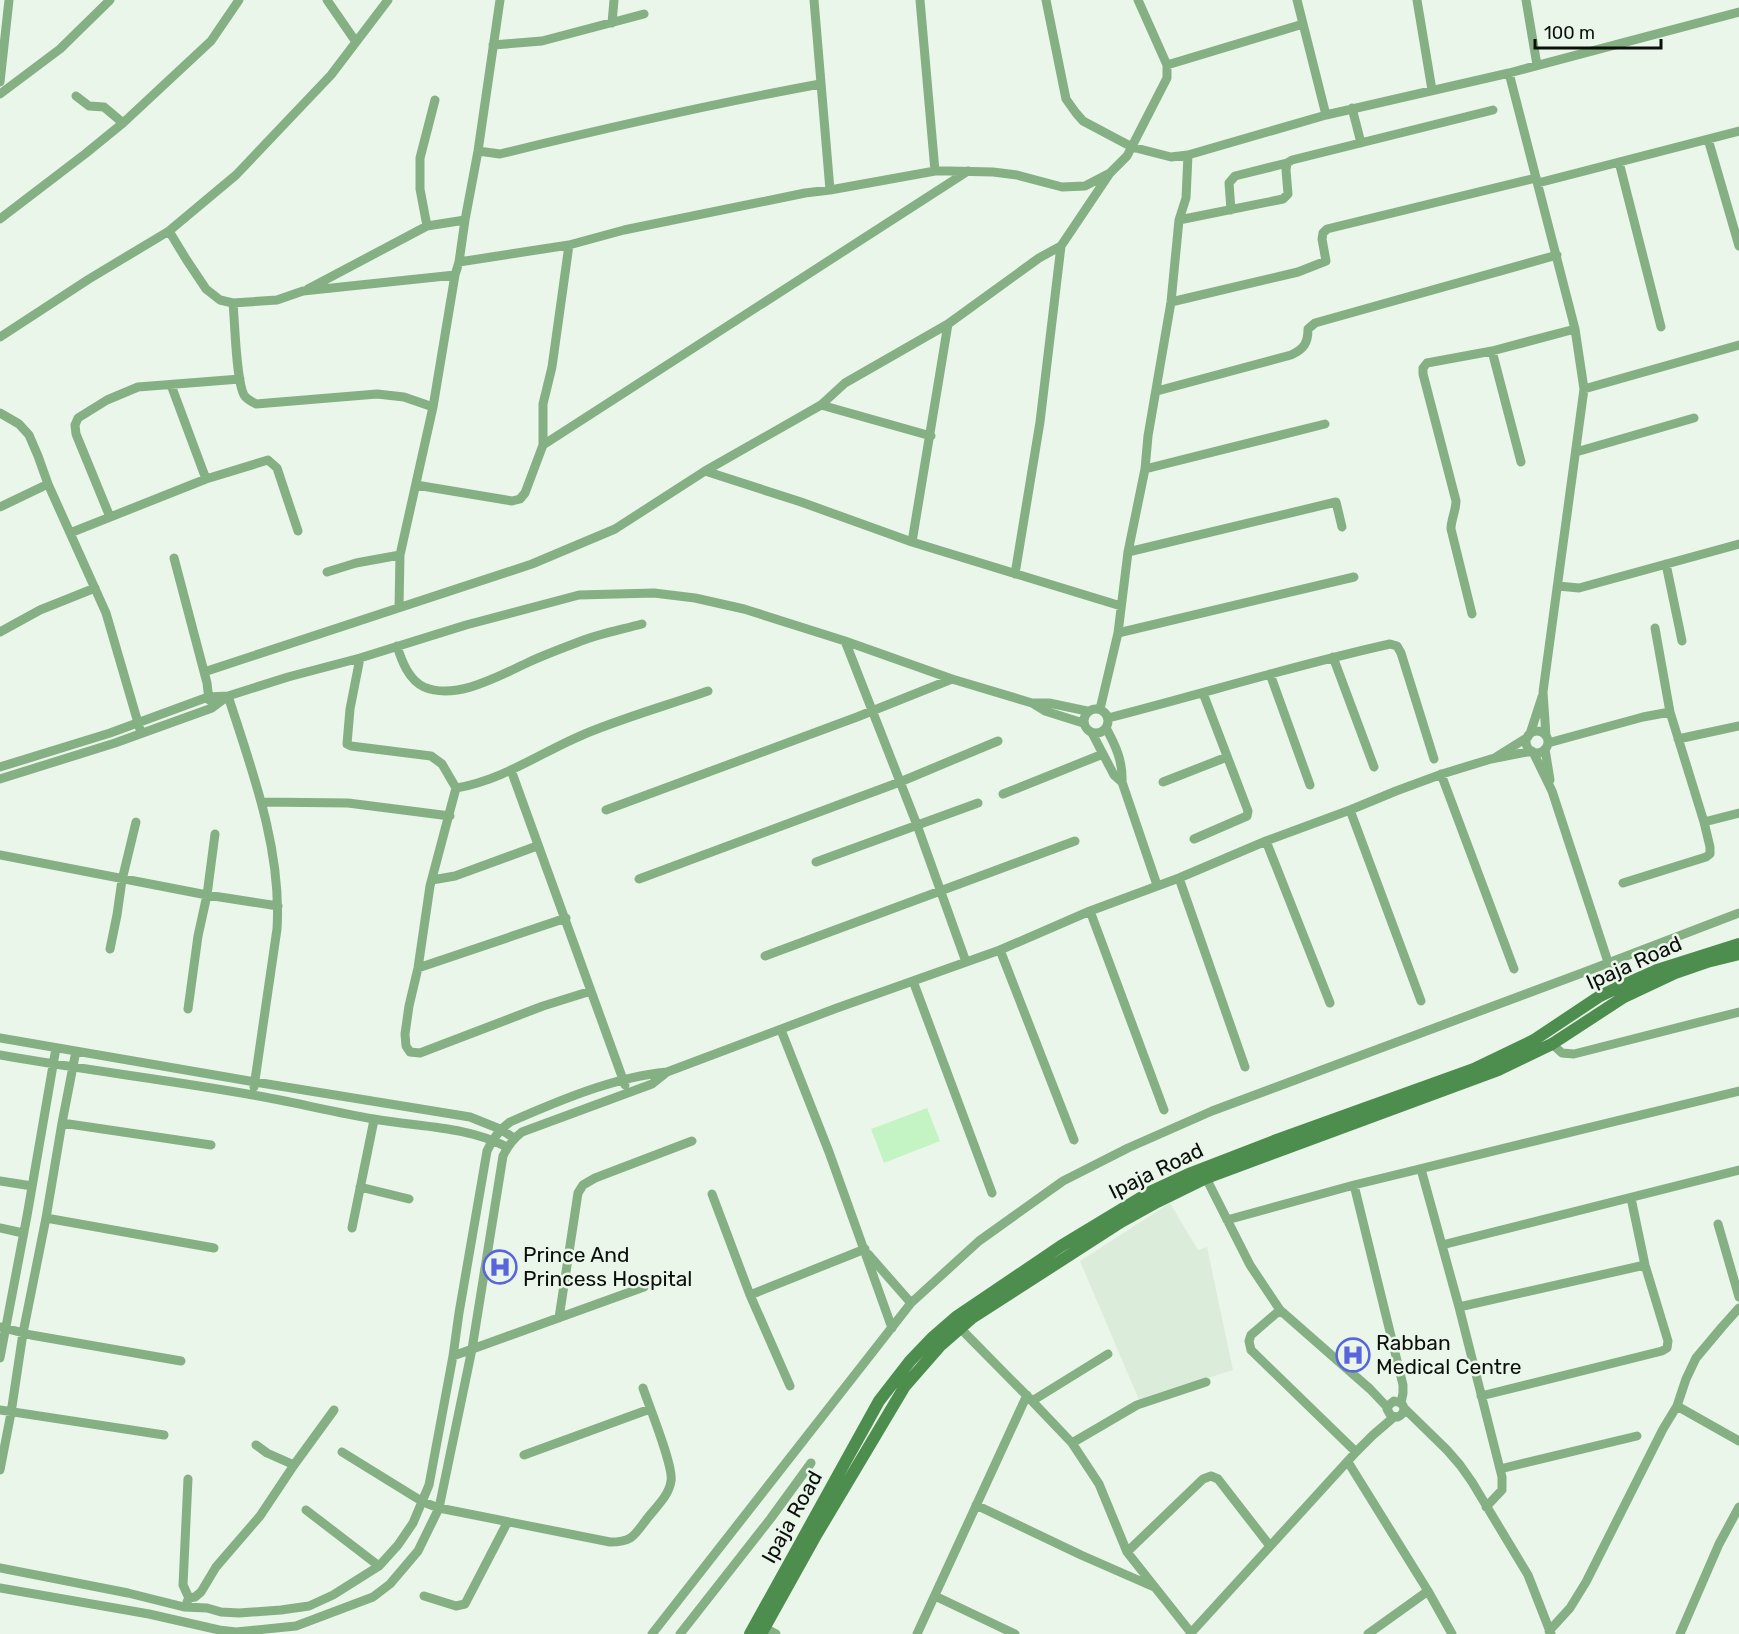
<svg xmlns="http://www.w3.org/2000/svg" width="1739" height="1634" viewBox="0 0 1739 1634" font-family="Rubik,sans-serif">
<rect width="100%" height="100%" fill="#ebf6ea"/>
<path fill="#dcecdb" d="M1170 1203 1198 1250 1207 1247 1233 1370 1139 1400 1080 1261Z"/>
<path fill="#c5f4c4" d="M927 1108 940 1141 884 1163 871 1129Z"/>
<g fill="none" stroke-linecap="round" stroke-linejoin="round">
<path stroke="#85b084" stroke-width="9" d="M327 0 356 42
M814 0 830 190
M920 0 935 171
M1046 0 1066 99 1076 113 1083 121 1132 147 1171 157 1188 155 1326 115 1509 73 1739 12
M1297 0 1326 115
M1417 0 1432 90
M1526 0 1537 65
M612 23 614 0
M493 45 542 41 644 14
M1167 65 1303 24
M1509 73 1575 329 1584 389 1545 677 1543 692 1546 736
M0 82 9 0
M0 94 60 49 110 0
M76 96 89 106 104 107 123 123
M1352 108 1361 143
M1708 139 1739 246
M478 151 500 154C606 128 712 104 820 84
M1619 162 1661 327
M1538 183 1739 131
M1231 210 1229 183 1235 176 1287 163
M0 219 85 154 123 123 211 41 239 0
M1179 220 1283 199 1288 194 1286 170 1287 163 1292 160 1493 110
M427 226 420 189V158L435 100
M169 231 186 259 206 289 220 300 233 303 277 300 303 291 455 275
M459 262 569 245 624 230 805 193 830 190 935 171H949L993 172 1017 175 1062 187 1085 186 1110 173 1127 156 1167 78V65L1138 0
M308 289 427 226 465 220
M1171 302 1298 272 1326 261 1322 239 1323 233 1327 229 1536 178
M233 303C235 324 236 380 244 395 247 400 251 401 256 404L377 394 404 397 433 407
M0 337 89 279 169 231 236 175 331 75 388 0
M1492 351 1521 462
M171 385 206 479
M1584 389 1739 345
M1157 391 1291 355C1304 349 1308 343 1308 329L1315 323 1557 255
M821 405 931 436
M0 413 19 424 29 435 38 456 48 484 106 613 141 733
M543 445 968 171
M1576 452 1694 418
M1145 469 1325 424
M705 471 801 502 912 542 1121 606
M416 485 512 501 520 499 525 493 543 445V404L552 367 569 245
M0 507 48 484
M110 517 76 434 75 425 78 418 107 400 138 387 240 379
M70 533 206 479 268 460 277 468 298 531
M912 542 948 324
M1128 552 1336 502 1342 527
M174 558 207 683 209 700
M1666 564 1682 641
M327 572 356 563 400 555
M1015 574 1040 422 1061 246
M1558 586 1579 588 1739 544
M399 607 400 555 433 407 455 275 459 262 465 220 478 151 500 0
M1472 614 1451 529C1451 519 1456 511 1456 501L1423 374V368L1427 363 1492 351 1575 329
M1655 628 1670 712
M0 632 40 610 95 588
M1118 633 1354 577
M845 641 917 825 966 962
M397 646C402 662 409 680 424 687 456 701 501 675 529 662 544 655 560 649 576 643 597 634 620 630 642 624
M1333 657 1374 767
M360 658 350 709 347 744 351 746 431 756 442 764 456 788
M204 672 532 564 615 529 705 471 821 405 845 383 948 324 1039 258 1061 246 1110 173
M1270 674 1310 785
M228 696C252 770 282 850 277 929L254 1087
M1034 703H1049L1087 711
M1084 721a12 12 0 1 1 24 0a12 12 0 1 1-24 0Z
M1100 709 1118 633 1128 552 1145 469 1148 436 1171 302 1179 220 1186 198 1188 155
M1108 718C1202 694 1295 665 1390 644L1397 646 1401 653 1434 759
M1106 728C1116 746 1123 762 1122 782L1157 885
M1526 742a11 11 0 1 1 22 0a11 11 0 1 1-22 0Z
M1092 733 1114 775 1122 782
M1530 734 1542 697
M1678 739 1739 726
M1548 743 1643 717 1670 712 1704 822 1710 847V854L1706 857 1623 883
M1545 749 1550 780
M1533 752 1552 791 1608 962 1619 987
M1496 757 1528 737
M0 767 110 733 208 697 228 696 288 677 360 658 466 625 579 595 654 593 695 598 744 609 845 641 952 679 1032 703 1045 711 1083 723
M511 770 625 1085
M1441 774 1514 969
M0 779 115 743 212 708 228 696
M1163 782 1227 757
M1003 794 1103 754
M262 802 348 803 450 816
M606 810 857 717 952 679
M1350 810 1421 1001
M1704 822 1739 813
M1194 839 1247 816 1248 811 1203 693
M1266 841 1330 1003
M0 855 207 895 278 906
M816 862 978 803
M1179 878 1245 1067
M639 879 900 782 998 741
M432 880 455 876 537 846
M1090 911 1164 1110
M110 949 117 915 122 880 136 822
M1000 950 1074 1140
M765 956 1075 841
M418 968 566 918
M913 981 992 1193
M591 991 543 1006 420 1053 410 1052 406 1046 405 1034 409 1006 418 968 430 886 456 788C504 780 543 751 587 733 626 717 668 705 708 691
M188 1009 198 936 207 895 215 834
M781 1030 829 1152 892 1328
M0 1038 255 1082 470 1117 500 1129 514 1138
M1552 1044 1562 1053 1574 1054 1739 1012
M0 1055C84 1070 169 1080 253 1095 293 1102 333 1112 374 1119 418 1127 467 1126 507 1147
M62 1123 211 1145
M1421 1169 1459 1307 1502 1477V1490L1486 1507
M1206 1178 1250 1265 1280 1310 1370 1389 1388 1408
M0 1181 32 1186
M1354 1185 1403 1385V1393L1401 1403C1406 1408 1404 1414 1398 1417L1391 1416 1387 1409 1389 1405 1394 1401 1401 1403
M360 1187 409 1199
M712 1194 750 1295 790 1386
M46 1218 214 1248
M1227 1220 1354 1185 1739 1091
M1718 1224 1739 1297
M0 1228 23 1233
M352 1228 374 1120
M1442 1245 1739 1170
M868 1254 911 1303
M750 1295 865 1249
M1459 1307 1645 1265
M1280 1310 1251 1335 1249 1341 1251 1350 1356 1452
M559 1318 578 1193 583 1185 595 1178 692 1141
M1 1327 31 1335 181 1361
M960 1328 1032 1401 1072 1443 1099 1484 1127 1552 1192 1634
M453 1356 644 1287
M0 1358 27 1216 56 1048
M1481 1396 1662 1351 1667 1348 1668 1341 1645 1265 1631 1198
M1032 1401 1108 1354
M1677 1406 1739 1441
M1404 1408 1447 1450 1460 1465 1472 1482 1528 1575 1551 1634
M0 1410 164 1435
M1072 1443 1137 1405 1206 1382
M256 1445 267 1453 294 1465
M342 1452 423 1502 439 1508 610 1542C632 1542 634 1536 646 1520 655 1508 669 1496 671 1481 674 1467 649 1406 643 1388
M524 1455 650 1409
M1348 1462 1428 1591 1452 1634
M1500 1469 1637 1436
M0 1470 11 1413 23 1333 46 1218 62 1123 76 1051
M976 1505 1081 1555 1154 1587
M306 1510 379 1566
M1127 1552 1203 1479 1211 1476 1218 1479 1270 1546
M0 1568 128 1593 184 1607 207 1608 221 1612 239 1613 281 1610 309 1606 333 1595 379 1566 398 1545 413 1523 429 1485 453 1356 459 1313 487 1151C493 1138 499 1130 510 1122 558 1101 614 1077 667 1072L837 1008 1000 950 1090 911 1179 878 1266 841 1350 810 1396 791 1442 774 1491 759 1532 751
M0 1588 149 1614 219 1630 236 1632 296 1626 373 1597 390 1584 418 1551 439 1508 472 1349 503 1156C508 1145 513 1139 522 1132L652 1084 667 1072
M424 1596 456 1606 465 1604 507 1523
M935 1596 1015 1634
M189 1598 195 1597 201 1592 216 1567 260 1516 294 1465 334 1410
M187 1602 189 1598 183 1585 188 1479
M765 1628 776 1634
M1549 1631 1570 1608 1586 1582 1663 1429 1677 1406 1686 1379 1696 1358 1722 1327 1739 1308
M652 1634 911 1303 979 1241 1063 1181 1128 1148 1212 1111 1582 973 1739 913
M680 1634 771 1518 811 1463
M917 1634 1027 1395
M1190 1634 1356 1452 1373 1435 1394 1417
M1368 1634 1428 1591
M1680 1634 1719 1544 1739 1507"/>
<path stroke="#4d8e4e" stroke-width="12" d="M750 1634 879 1401 910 1361 933 1337 956 1317 1061 1246 1152 1191 1191 1173 1274 1141 1474 1069 1534 1040 1600 996 1619 987 1657 970 1739 944
M761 1634 815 1537 905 1386 940 1346 972 1318 1121 1222 1157 1202 1206 1178 1498 1070 1552 1044 1624 997 1675 973 1707 962 1739 954"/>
</g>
<defs>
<g id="hospital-ring" transform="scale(1.725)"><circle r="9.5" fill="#ebf6ea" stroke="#5865dc" stroke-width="1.5"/><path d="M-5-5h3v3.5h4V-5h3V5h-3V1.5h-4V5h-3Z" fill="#5865dc"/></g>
</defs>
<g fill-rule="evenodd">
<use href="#hospital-ring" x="500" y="1267"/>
<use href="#hospital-ring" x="1353" y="1355"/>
</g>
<g text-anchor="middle" stroke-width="5" stroke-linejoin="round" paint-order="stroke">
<g font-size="21" fill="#0c100c" stroke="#ebf6ea">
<text transform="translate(1634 963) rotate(-24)" y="7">Ipaja Road</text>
<text transform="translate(1156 1171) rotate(-26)" y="7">Ipaja Road</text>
<text transform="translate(792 1517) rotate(-61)" y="7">Ipaja Road</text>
</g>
<g font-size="21" fill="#0c100c" stroke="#ebf6ea" text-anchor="start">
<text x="523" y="1262">Prince And<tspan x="523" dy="24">Princess Hospital</tspan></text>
<text x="1376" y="1350">Rabban<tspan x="1376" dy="24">Medical Centre</tspan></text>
</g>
</g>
<path d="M1535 39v9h126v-9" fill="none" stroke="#0c100c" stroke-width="3"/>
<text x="1544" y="39" font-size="18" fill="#0c100c" stroke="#ebf6ea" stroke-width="4.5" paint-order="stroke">100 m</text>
</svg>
